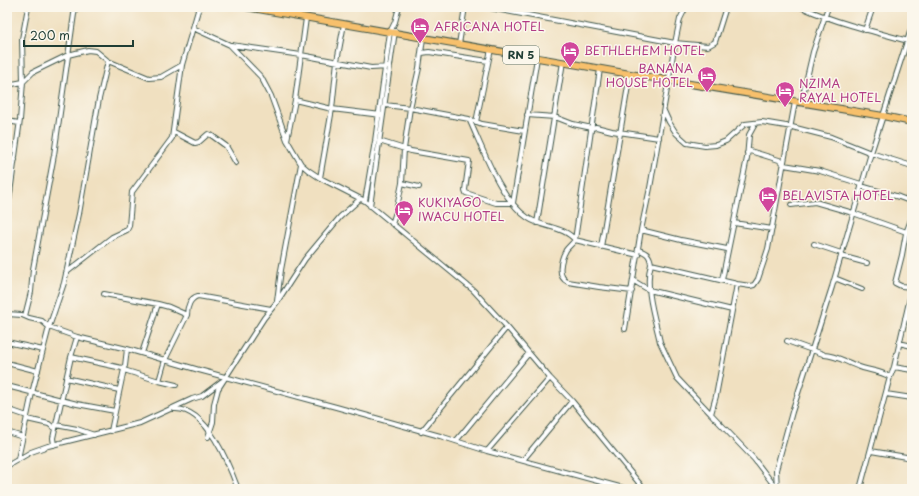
<svg xmlns="http://www.w3.org/2000/svg" width="919" height="496" viewBox="0 0 919 496" font-family="'Playpen Sans',sans-serif">
<rect width="100%" height="100%" fill="#fbf7ec"/>
<filter id="ink" filterUnits="userSpaceOnUse"><feTurbulence type="fractalNoise" baseFrequency=".025" numOctaves="2"/><feDisplacementMap in="SourceGraphic" scale="8" xChannelSelector="R" yChannelSelector="G"/><feConvolveMatrix kernelMatrix="1 2 1 2 8 2 1 2 1" color-interpolation-filters="sRGB"/></filter>
<filter id="wash" filterUnits="userSpaceOnUse"><feTurbulence type="fractalNoise" baseFrequency=".012" numOctaves="4" result="noise"/><feDisplacementMap in="SourceGraphic" scale="16" xChannelSelector="R" yChannelSelector="G"/><feGaussianBlur stdDeviation="0.9" result="paint"/><feColorMatrix in="noise" values="0 0 0 0 0 0 0 0 0 0 0 0 0 0 0 0 0 1.4 0 .05"/><feComposite in="paint" operator="in"/></filter>
<g filter="url(#wash)">
<rect width="100%" height="100%" fill="#f0e0c0"/>
</g>
<g filter="url(#ink)">
<g fill="none" stroke-linecap="round" stroke-linejoin="round">
<g stroke="#3e5549" stroke-width="6">
<path id="street" d="M485 7 675 43 708 46 715 42 726 7
M801 7C837 23 874 32 912 42
M297 16 299 7
M193 28 230 45 261 77 271 96 287 140 301 164 308 170 320 178 365 201 473 290 507 327 550 378 572 401 644 489
M865 30 873 7
M459 44 465 7
M231 45 301 55 371 68 388 67
M422 53 429 52 488 61
M600 69 575 240C572 244 568 247 566 250 561 259 556 277 568 282L599 287 632 291
M7 85 23 82 22 39 28 7
M295 100 332 109 381 115
M801 103 813 52 828 7
M385 105 410 108 469 119 482 124 524 131
M664 111 669 122 676 133 687 143 705 146 716 145 726 141 745 124 762 122 792 127 831 137 871 153 912 166
M527 115 555 117 573 124 592 128 596 127 612 131 659 138
M469 119C483 149 500 199 528 218 543 228 564 226 575 240L638 255
M7 121 19 123
M476 122 491 49
M174 132 195 143 199 142 208 134 211 135 226 146 236 163
M287 140 295 100 306 18
M379 141 411 151 469 161 465 190 466 193 496 203H513L537 58
M747 153 750 151 779 160 784 165 820 171 861 184
M7 158 15 160
M320 178 332 109 337 61 344 24
M402 183 419 187
M861 186 899 197 912 202
M365 201 375 141 390 32 395 22 399 7
M791 205 815 202 853 213 912 234
M370 206 395 31
M7 215 20 120 23 82 33 72 68 55 88 50 96 51 108 61 149 78 161 77 182 65
M912 217 906 233 902 255 895 283 901 286 912 287
M537 223 563 62
M734 223 772 229
M392 224 396 212 402 183 404 149 410 108 419 68 423 38
M641 230 681 240 727 249
M814 244 841 253
M601 247 630 74
M639 250C647 253 650 255 651 264L737 284 750 286 754 285 758 279 768 249 795 102
M841 256 867 263
M651 264C644 287 655 319 660 342L677 378 711 414
M66 273 112 237 127 230 129 226 132 192 172 138 182 65 199 7
M722 280 747 158 749 135 755 124
M834 280 837 279 862 289
M634 281 649 290 732 310
M737 284 716 396 711 414 754 459 777 489
M104 294 158 304 169 307 187 315
M277 301 281 270 301 164
M7 314 22 315 29 318 42 321 49 327 77 337 127 349 199 370 336 407 440 436 487 451 627 489
M25 316 31 292 33 269 54 155 75 7
M905 318 912 319
M625 329 641 230 650 188 675 43 680 19 686 7
M787 341 823 354 824 355C835 355 846 362 857 366 868 371 880 370 890 377
M7 342 43 350
M899 343 912 346
M142 353 158 304
M71 357 122 368 125 366 127 349
M7 363 38 371
M894 367 912 370
M124 370 159 381 165 360 187 315C187 307 190 298 198 296L271 309
M66 378 119 390
M159 381 176 385
M7 386 77 404 115 411
M886 394 912 398
M7 409 27 416
M174 409C207 407 229 465 238 489
M27 419 49 424 55 429
M56 425 77 429 94 435
M111 431 124 369
M7 432 23 437
M421 432 507 327
M208 437 213 422 214 404 218 389 264 318 277 302 305 259 340 217 360 199
M456 441 529 353
M54 445 53 438 71 357 77 337
M487 451 550 378
M871 451 912 458
M18 459 32 393 49 327 64 283 79 214 99 99 108 61
M523 460 572 401
M7 466 31 452 48 446 140 423 192 399 202 396 222 381
M777 489 776 470 792 412 832 287 871 153 912 26
M860 489 890 377 894 367 912 289"/>
</g>
<g stroke="#3e5549" stroke-width="8">
<path id="primary" d="M246 7 630 74 883 116 912 122"/>
</g>
<use href="#street" stroke="#fff" stroke-width="4"/>
<use href="#primary" stroke="#f7c06c" stroke-width="6"/>
</g>
</g>
<defs>
<g id="hotel-pin" transform="scale(1)"><path d="M0 17L-7.5 6A9.5 9.5 0 1 1 7.5 6Z" fill="#d1479c" stroke="#fbf7ec"/><path d="M-6-4.5h1.5V1H6V5H4.5V3h-9V5H-6ZM-4 0a1.8 1.8 0 1 1 3.6 0ZM.5 0V-2.5h3Q6-2.5 6 0Z" fill="#fff"/></g>
</defs>
<g fill-rule="evenodd">
<use href="#hotel-pin" x="420" y="27"/>
<use href="#hotel-pin" x="570" y="51"/>
<use href="#hotel-pin" x="707" y="76"/>
<use href="#hotel-pin" x="785" y="91"/>
<use href="#hotel-pin" x="768" y="196"/>
<use href="#hotel-pin" x="404" y="210"/>
</g>
<g text-anchor="middle" stroke-width="3" stroke-linejoin="round" paint-order="stroke">
<rect fill="#fbf7ec" stroke="#61756b" stroke-width="1" x="503" y="46" width="36" height="18" rx="3"/>
<g font-size="11" font-weight="bold" fill="#1f3d34">
<text x="521" y="59">RN 5</text>
</g>
<g font-size="12" fill="#b23c85" stroke="#fbf7ec" text-anchor="start">
<text x="434" y="31">AFRICANA HOTEL</text>
<text x="584" y="55">BETHLEHEM HOTEL</text>
<text x="693" y="73" text-anchor="end">BANANA<tspan x="693" dy="14">HOUSE HOTEL</tspan></text>
<text x="799" y="88">NZIMA<tspan x="799" dy="14">RAYAL HOTEL</tspan></text>
<text x="782" y="200">BELAVISTA HOTEL</text>
<text x="418" y="207">KUKIYAGO<tspan x="418" dy="14">IWACU HOTEL</tspan></text>
</g>
</g>
<rect width="919" height="496" fill="none" stroke="#fbf7ec" stroke-width="24"/>
<path d="M24 40v6h109v-6" fill="none" stroke="#1f3d34" stroke-width="2"/>
<text x="30" y="40" font-size="12" fill="#1f3d34" stroke="#fbf7ec" stroke-width="3" paint-order="stroke">200 m</text>
</svg>
